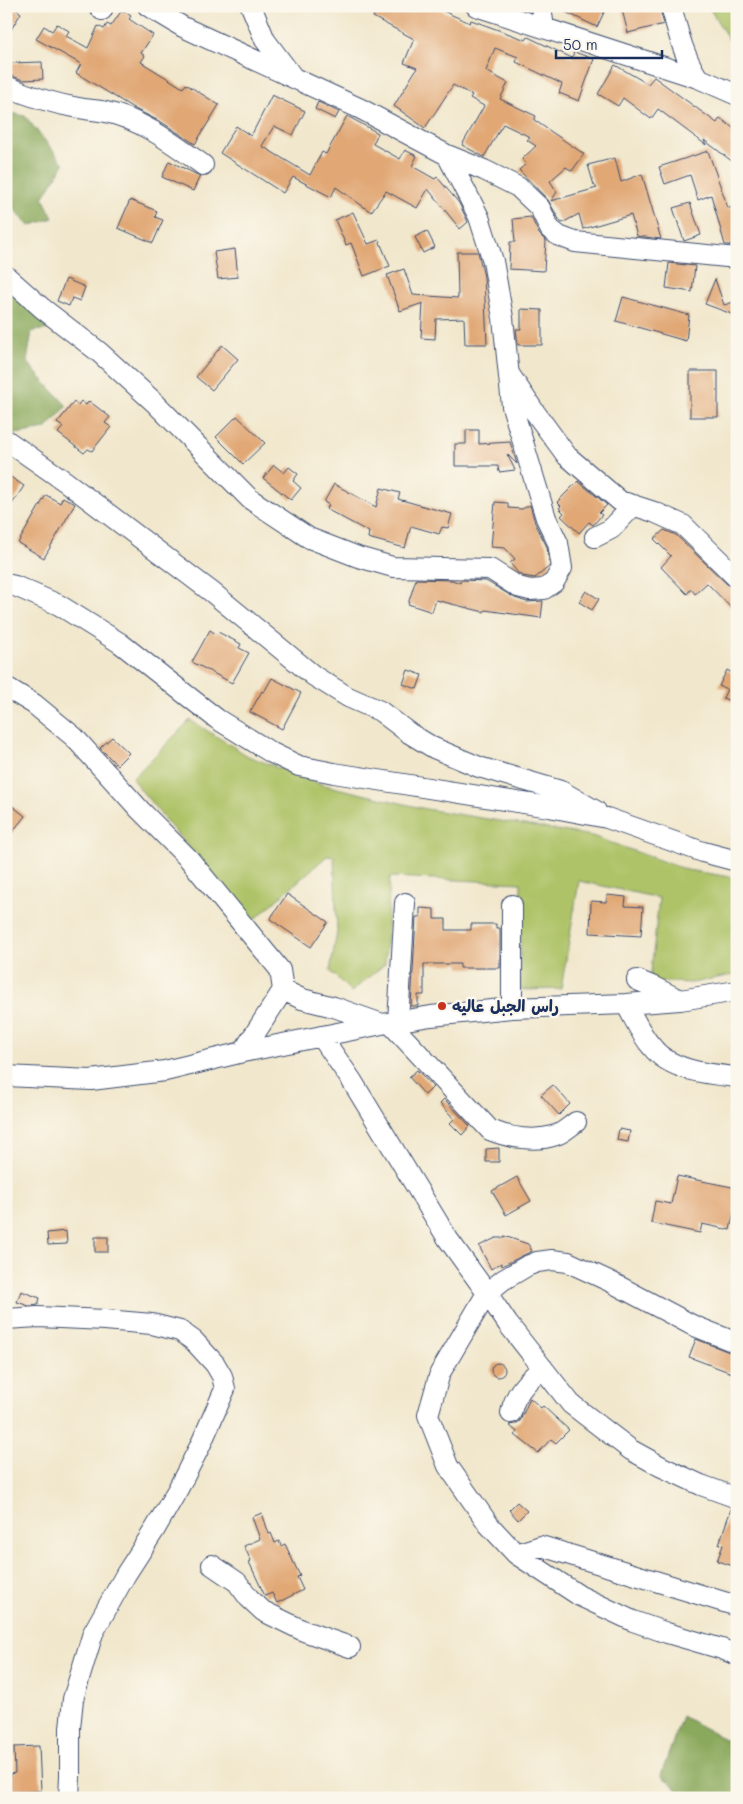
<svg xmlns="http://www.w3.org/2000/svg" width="743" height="1804" viewBox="0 0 743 1804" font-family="Mali,'Playpen Sans Arabic',sans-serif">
<rect width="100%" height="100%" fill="#fbf7ec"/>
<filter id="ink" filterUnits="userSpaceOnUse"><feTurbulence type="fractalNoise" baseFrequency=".02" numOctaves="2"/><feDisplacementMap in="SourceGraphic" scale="10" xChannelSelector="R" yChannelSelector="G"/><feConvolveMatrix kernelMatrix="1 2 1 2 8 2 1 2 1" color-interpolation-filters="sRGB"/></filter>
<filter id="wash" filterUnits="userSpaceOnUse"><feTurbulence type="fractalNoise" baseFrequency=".0096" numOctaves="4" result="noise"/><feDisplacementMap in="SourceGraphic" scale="20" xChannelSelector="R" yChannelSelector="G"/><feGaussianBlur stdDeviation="1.12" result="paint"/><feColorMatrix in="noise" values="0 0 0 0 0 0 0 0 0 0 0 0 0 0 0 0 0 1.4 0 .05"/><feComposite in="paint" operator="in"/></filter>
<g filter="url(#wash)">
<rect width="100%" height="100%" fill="#f1e7cc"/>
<path fill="#f7d0cd" d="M544 1789 617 1798H544Z"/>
<path fill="#aec367" stroke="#647962" d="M708 6H737V53Z
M190 720 248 756 320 784 426 809 592 836 687 870 737 878V974L692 983 650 981 659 898 579 881 561 989 520 990 521 883 390 877 385 964 351 992 330 971 337 932 334 857 327 856 254 920 208 872 132 779Z"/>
<path fill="#8aa95c" stroke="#526c5d" d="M6 112 25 116 64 164 43 198 53 218 29 226 6 200Z
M6 285 53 329 32 331 27 361 38 375 67 406 46 429 9 435 6 432Z
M682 1716 737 1746V1798H687L661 1775Z"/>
<g id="blocks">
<path fill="#e1a876" d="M6 6H12L21 13 6 38Z
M379 6H432L470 23 471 20 526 40 528 37 572 58 574 52 594 59 579 101 559 93 562 84 516 62 518 57 495 48 486 71 508 83 500 99 536 116 534 120 584 154 572 171 566 167 550 181 557 192 551 201 597 188 594 185 588 165 615 158 621 182 642 174 661 239 637 236 631 215 583 229 579 214 562 223 560 221 548 200 519 170 526 164 522 159 536 146 527 140 530 137 503 124 484 157 462 145 484 106 470 98 472 95 453 85 425 128 394 106 417 68 404 63 414 39 373 17Z
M553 6H607L597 27Z
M621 6H659L664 24 628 33Z
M122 10 131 16 129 19 153 35 141 53 145 56 141 62 183 88 186 84 219 105 195 144 163 123 135 109 76 73 81 64 36 39 44 26 52 31 57 24 69 31 66 36 88 48 98 26 104 29 107 24 111 26Z
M42 62 43 79 23 80 9 75V63Z
M615 65 648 84 654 77 717 123 720 118 737 131V165L704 140 706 145 658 109 651 119 623 98 618 106 598 94Z
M272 95 305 111 293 135 274 126 262 146 310 175 322 152 326 154 347 116 378 133 373 144 400 159 405 150 417 156 412 166 435 179 437 177 459 203 468 222 460 229 428 189 417 208 386 191 371 212 336 187 331 197 293 177 283 193 220 153 236 126 251 136Z
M318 102 339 112 335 119 315 109Z
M708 151 728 208 735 207 737 214V244L730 245H725L711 195 698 200 690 175 665 184 659 167Z
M169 161 200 176 193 191 162 177Z
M130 200 157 211 155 217 163 220 153 243 118 228Z
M690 203 701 235 684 241 673 208Z
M353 212 368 244 379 240 390 266 364 276 351 243 346 245 335 220Z
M531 217 539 234 546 241 544 271 509 269 510 242H515L513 219Z
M427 231 435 247 423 253 415 237Z
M235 249 238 277 218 279 214 252Z
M457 252H478L484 277 487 344H465L464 318 436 319 435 339 421 338 423 303 400 311 387 275 404 269 413 295 458 298Z
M669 263 695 266 692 292 666 288Z
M66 279 85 287 80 301 72 298 69 306 57 301Z
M715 279 724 305 737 301V316L705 304Z
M623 297 689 315 686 341 616 321Z
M521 309 542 310V345H518L516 329H521Z
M222 345 238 359 212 390 196 377Z
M690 371H718V417H690Z
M81 401 86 405 89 401 110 417 105 423 111 427 92 451 88 449 84 453 58 433 63 427 57 423 74 402 78 405Z
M237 416 265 443 243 464 216 437Z
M466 430H479V444L510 442 517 464 507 454 515 470 499 472 498 466H455V444H466Z
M274 465 284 473 289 467 298 474 293 481 301 488 291 500 263 478Z
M6 474 24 486 6 513Z
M578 481 607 505 599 513 602 515 593 525 589 522 579 533 561 516 564 513 559 508 561 506 557 502Z
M334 484 376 507 381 488 400 493 398 499 452 514 448 528 442 527 439 534 411 526 405 548 368 538 369 532 326 509 329 505 324 502Z
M46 495 60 503 63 497 75 504 44 558 18 543Z
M495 502 508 503V508L522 509 530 505 535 523 547 547 550 566 535 578 523 576 518 573 510 563 515 559 505 548 491 547Z
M664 530 676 535 729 586 737 592V614L707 583 695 594 691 589 687 594 661 567 671 556 654 539Z
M416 579 452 580 460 583 461 580 486 581 515 598 527 602 543 601 541 618 485 610 484 612 436 600 432 612 408 604Z
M586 591 599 599 592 610 579 602Z
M210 630 216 634 218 632 241 644 239 648 249 653 232 683 192 662Z
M737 668V704L723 698 727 689 719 686 727 670 734 674Z
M408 670 422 675 417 689 403 684Z
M272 678 301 693 282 729 250 712 262 691 264 692Z
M112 737 129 753 117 765 100 748Z
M6 801 25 816 6 840Z
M287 894 328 922 311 947 270 919Z
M607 895 626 897 625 906 643 907 641 936 590 933 591 901 606 902Z
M420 908 434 909V919H446V930H471V924H496V928H500V968H460V964H424V995H418V1006H411L416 917H420Z
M417 1070 433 1087 425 1095 409 1077Z
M553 1085 570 1104 559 1115 541 1095Z
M444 1099 470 1126 462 1135 450 1123 454 1119 440 1103Z
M619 1129 630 1131 628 1142 617 1140Z
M499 1148V1162H486V1149Z
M677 1176 737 1188V1198L730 1230 702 1224 700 1233 651 1223 655 1201 671 1204Z
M517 1177 531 1201 506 1215 492 1191Z
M66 1231 67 1244 48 1245 47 1233Z
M504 1236 528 1244 532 1251 502 1266 501 1263 491 1269 479 1246 496 1238H504Z
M95 1237H108V1252H95Z
M21 1291 40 1298 38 1305 29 1306 17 1302Z
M696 1339 737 1355V1375L689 1357Z
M491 1370a7 7 0 1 1 14 0a7 7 0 1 1-14 0Z
M530 1398 541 1408 543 1406 569 1430 556 1443 551 1439 538 1453 515 1435 517 1432 509 1425 515 1424 520 1421Z
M517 1502 527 1511 518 1520 509 1510Z
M731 1509 737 1510V1567L717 1561 723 1545 719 1544Z
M262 1513 269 1534 271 1533 275 1543 279 1541 281 1546 285 1544 300 1576 297 1577 303 1590 277 1603 272 1593 265 1596 249 1562 251 1561 244 1546 260 1539 252 1517Z
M39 1746 41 1791 10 1792V1774L15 1773 14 1747Z"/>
</g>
</g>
<g filter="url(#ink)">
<use href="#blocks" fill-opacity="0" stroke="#3b4b6e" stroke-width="1"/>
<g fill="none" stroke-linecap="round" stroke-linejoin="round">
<g stroke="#3b4b6e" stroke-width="22">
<path id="minor" d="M99 6 102 10
M148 6 183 27 361 109 447 155 484 170 518 187 540 208 550 229 559 236 575 242 737 258
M251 6 265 40 292 76
M476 6 698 78 737 95
M541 6 544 28
M671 6C678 32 683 55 698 78
M6 86C29 96 55 104 79 108 88 110 97 110 106 112 141 119 175 145 203 165
M6 276 42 308 99 352 154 402 250 499 309 538 358 557 393 567 490 569 518 587 530 590 544 589 554 582 562 568 558 543 546 518 512 406 503 318 493 261 479 217 447 155
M510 375 534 411 567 456 620 501 654 512 683 525 737 578
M6 440 66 482 213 593 314 676 348 697 380 711 409 733 434 748 479 767 561 791 596 811
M595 537 611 529 634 505
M6 584 15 586 59 605 120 643 217 719 272 753 299 766 334 773 549 807 607 818 703 852 737 861
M6 687 34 704 74 737 140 810 189 859 280 970 283 990 243 1052
M512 905V1008
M637 980 654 987 680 1000
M283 990 302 999 334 1007 382 1024
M626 1004C634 1018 641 1035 652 1047 670 1071 709 1074 737 1077
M398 1022 405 903
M390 1023 490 1130C509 1138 536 1142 556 1135 563 1133 570 1126 576 1122
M321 1036 352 1081 448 1239 487 1293 508 1324 571 1404 631 1450 662 1467 701 1485 737 1498
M6 1076 91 1080 165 1071 243 1052 382 1024 431 1016 512 1008 626 1004 680 1000 737 991
M6 1319 38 1317 105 1320 152 1324 180 1331 194 1341 215 1364 222 1376 225 1389 200 1446 178 1489 155 1529 126 1574 93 1633 73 1699 70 1728V1776L69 1798
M737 1343 692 1325 609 1281 568 1262 552 1260 537 1262 527 1266 503 1280 487 1293 440 1373 428 1415 448 1466 489 1525 516 1554 541 1546 737 1606
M511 1413C514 1394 527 1380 543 1368
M516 1554 580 1596 633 1621 667 1633 722 1649 737 1655
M212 1565 237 1582 249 1598 263 1611 304 1631 350 1647"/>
</g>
<use href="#minor" stroke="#fff" stroke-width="20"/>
</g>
</g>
<circle fill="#c8321e" stroke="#fbf7ec" stroke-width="2" cx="442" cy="1006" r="5"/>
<g text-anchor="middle" stroke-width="5" stroke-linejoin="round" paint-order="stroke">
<g font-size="16" font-weight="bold" fill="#1b2f5e" stroke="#fbf7ec" text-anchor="start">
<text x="452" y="1012">راس الجبل عاليه</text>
</g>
</g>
<rect width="743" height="1804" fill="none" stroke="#fbf7ec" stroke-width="25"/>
<path d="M556 50v8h106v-8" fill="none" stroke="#1b2f5e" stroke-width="2.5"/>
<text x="563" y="50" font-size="15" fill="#1b2f5e" stroke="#fbf7ec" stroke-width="4" paint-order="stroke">50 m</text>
</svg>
